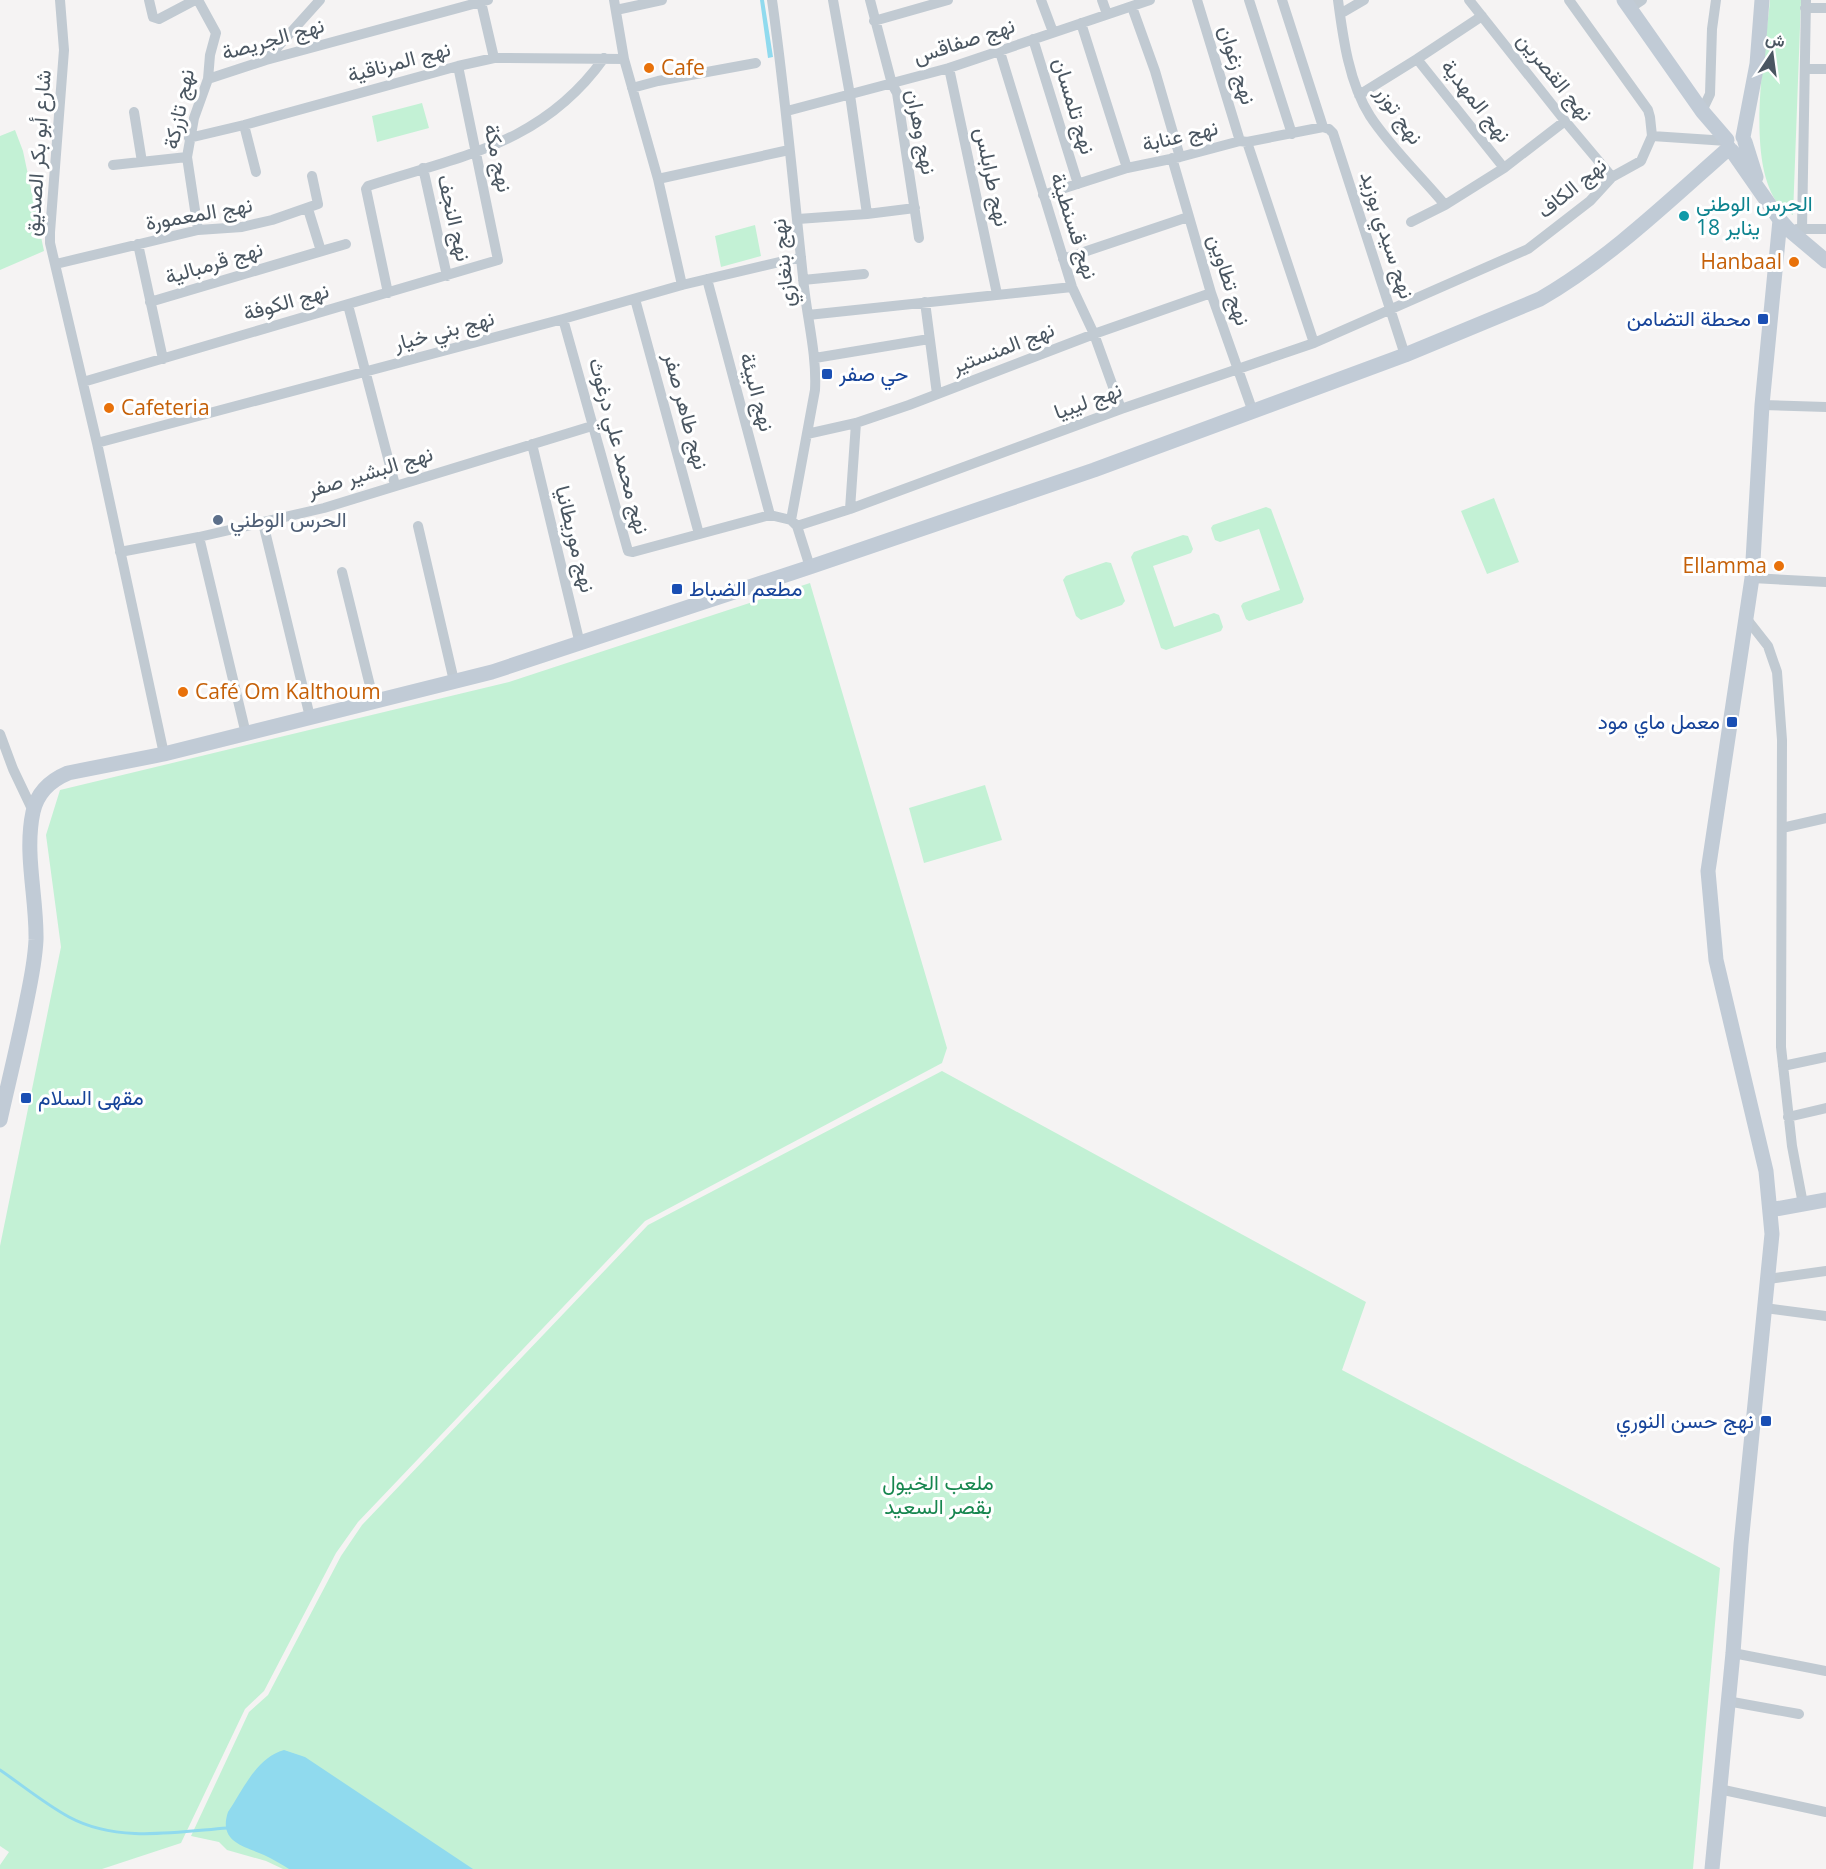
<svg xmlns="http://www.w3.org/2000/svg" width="1826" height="1869" viewBox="0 0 1826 1869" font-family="'Open Sans',Vazirmatn,sans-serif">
<rect width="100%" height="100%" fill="#f5f3f3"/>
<path fill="#c3f1d5" d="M1770 0H1801L1793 215C1788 212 1782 209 1778 204 1745 159 1765 54 1770 0Z
M422 103 429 128 377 142 372 116Z
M15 130 23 151 44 251 0 270V136Z
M755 225 761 256 721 267 715 236Z
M1494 498 1519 562 1487 574 1461 511Z
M1266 507 1271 509 1304 599 1302 603 1249 621 1246 619 1241 606 1243 603 1280 590 1259 529 1220 542 1215 540 1211 528 1213 525Z
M1183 535 1188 536 1193 549 1191 553 1153 566 1174 627 1214 613 1219 615 1223 627 1221 631 1166 650 1161 648 1131 557 1134 552Z
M1106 562 1111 563 1125 601 1122 605 1081 620 1076 616 1063 580 1066 576Z
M810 583 947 1048 942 1063 645 1221 358 1522 336 1553 264 1691 245 1709 181 1843 102 1869H0V1865L9 1852 0 1846V1246L61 947 46 835 60 790 509 682Z
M985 785 1002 840 924 863 909 808Z
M942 1071 1366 1302 1342 1370 1720 1568 1693 1869H283L266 1861 227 1850 219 1842 191 1836 249 1712 268 1695 341 1556 362 1525 648 1225Z"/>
<path fill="#90daee" d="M760 0H764L773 57 768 58Z
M284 1750 305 1757 473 1869H289C281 1864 273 1859 264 1855 244 1846 218 1842 228 1812 243 1790 256 1758 284 1750Z"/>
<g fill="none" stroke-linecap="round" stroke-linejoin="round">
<path stroke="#90daee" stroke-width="3" d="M0 1770C22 1785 45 1804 69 1817 117 1843 176 1832 227 1828"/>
<path stroke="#c1cad2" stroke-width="10" d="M60 0 64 50 50 232V243L97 443 164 754
M149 0 153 17 159 19 195 0
M198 0 216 33 210 55 208 79 194 118 187 157 198 230
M614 0 624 59 658 179 682 285
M772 0C785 92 793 184 803 277 806 315 817 352 815 390L791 520
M833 0 850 95 867 214
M870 0 892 84 897 93 919 238
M1041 0 1053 32
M1102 0 1107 14
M1197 0 1240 141
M1249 0 1292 134
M1282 0 1323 127
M1338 0C1343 38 1349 83 1370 116 1391 148 1421 176 1445 205
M1469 0 1565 121 1612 177
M481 2 494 58
M1132 7 1155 71 1180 157
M1630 8 1642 0
M1805 8H1826
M616 10 662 0
M1340 14 1364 0
M874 21 948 0
M1081 23 1127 168
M1033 39 1078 184
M1000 52 1072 287 1094 334 1121 409
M1417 59 1504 168
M266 60 320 0
M949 68 997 294
M1805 69H1826
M208 79 266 60 488 0
M632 88 658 81 756 63
M1359 95 1417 59 1482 16
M787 111 949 68 1150 0
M1702 111 1710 94 1712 29 1716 0
M134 112 142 162
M244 125 256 172
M1652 136 1727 141
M189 138 244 125 458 66 494 58 624 59
M1247 142 1314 343
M1172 158 1211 293 1253 412
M113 165 187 157
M423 168 447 276
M658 179 789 150
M1043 195 1127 168 1180 157 1240 141 1247 142 1323 127 1329 129 1333 133 1405 355
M308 209 321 251
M798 219 867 214 915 208
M1411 222 1445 205 1504 168 1565 121
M1797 229H1826
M1802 229 1806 0
M138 244 163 359
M346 244 150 302 321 251Z
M1063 259 1188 217
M56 264 198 230 242 227 272 220 318 204 312 176
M707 279 770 515
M803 280 864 274
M388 293 366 189 368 186C461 156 543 144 604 58
M635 299 699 534
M925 302 937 394
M348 305 395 485
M808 315 1072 287
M563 319 628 551 633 552 770 515 791 520 797 526 810 567
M815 358 929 339
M83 382 498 260 458 66
M1762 405 1826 407
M807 434 856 423 909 405 1094 334 1211 293
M97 443 563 319 682 285 801 257
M532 444 580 644
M850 509 856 423
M263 523 310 717
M418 526 454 681
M797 526 850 509 1121 409 1314 343 1528 249 1590 201 1612 177 1641 161 1652 136 1650 117 1648 110 1569 0
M199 537 246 734
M120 552 199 537 324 508 592 426
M342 572 374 702
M1752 578 1826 582
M1746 618 1768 646 1777 672 1782 740 1781 1047 1792 1146 1803 1204
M0 734 13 769 33 811
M1782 828 1826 818
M1783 1066 1826 1057
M1788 1117 1826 1108
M1768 1279 1826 1271
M1765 1308 1826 1316
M1733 1653 1826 1671
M1727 1701 1799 1714
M1719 1789 1826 1812"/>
<path stroke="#c1cbd6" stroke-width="15" d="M1624 0 1702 111 1727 140
M1743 137 1757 64 1762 0
M1745 142 1756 177
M1732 151 1780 220 1788 229 1826 261
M0 1120C9 1080 19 1040 27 999 31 980 35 960 36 940 37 898 24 854 33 812 37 793 49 781 68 773L164 754 492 672 810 567 1094 470 1405 355 1540 299C1608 260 1670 200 1729 148
M1770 1210 1826 1200
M1712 1869 1733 1653 1741 1544 1772 1234 1766 1171 1716 960 1708 871 1752 578 1762 405 1780 220"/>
</g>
<g fill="#e8710a" stroke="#fff" stroke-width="2">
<circle cx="649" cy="68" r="6"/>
<circle cx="1794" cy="262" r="6"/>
<circle cx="109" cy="408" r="6"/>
<circle cx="1779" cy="566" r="6"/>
<circle cx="183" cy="692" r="6"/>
</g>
<circle fill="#0f9aa8" stroke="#fff" stroke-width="2" cx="1684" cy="216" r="6"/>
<g fill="#1a4fb4" stroke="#fff" stroke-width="2">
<rect x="1757" y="313" width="12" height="12" rx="3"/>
<rect x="821" y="368" width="12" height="12" rx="3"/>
<rect x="671" y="583" width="12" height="12" rx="3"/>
<rect x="1726" y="716" width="12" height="12" rx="3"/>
<rect x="20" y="1092" width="12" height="12" rx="3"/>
<rect x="1760" y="1415" width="12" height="12" rx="3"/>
</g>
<circle fill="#5c6f8a" stroke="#fff" stroke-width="2" cx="218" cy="520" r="6"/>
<g text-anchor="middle" stroke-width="6" stroke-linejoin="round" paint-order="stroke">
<g font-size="21" fill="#4a5661" stroke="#fff">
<text transform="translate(273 39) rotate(-16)" y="7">نهج الجريصة</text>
<text transform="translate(964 41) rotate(-18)" y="7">نهج صفاقس</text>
<text transform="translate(399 62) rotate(-15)" y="7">نهج المرناقية</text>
<text transform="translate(1237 65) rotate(73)" y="7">نهج زغوان</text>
<text transform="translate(1555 77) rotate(51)" y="7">نهج القصرين</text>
<text transform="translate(1476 101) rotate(52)" y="7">نهج المهدية</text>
<text transform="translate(1074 106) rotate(73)" y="7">نهج تلمسان</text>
<text transform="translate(179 109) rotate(-78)" y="7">نهج تازركة</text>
<text transform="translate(1399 115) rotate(55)" y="7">نهج توزر</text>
<text transform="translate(921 132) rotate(79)" y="7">نهج وهران</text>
<text transform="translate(1180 136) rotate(-13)" y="7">نهج عنابة</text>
<text transform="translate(38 153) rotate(-86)" y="7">شارع أبو بكر الصديق</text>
<text transform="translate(498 158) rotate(78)" y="7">نهج مكة</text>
<text transform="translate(992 177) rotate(78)" y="7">نهج طرابلس</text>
<text transform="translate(1572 188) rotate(-39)" y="7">نهج الكاف</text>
<text transform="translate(199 214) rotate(-10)" y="7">نهج المعمورة</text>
<text transform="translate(454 218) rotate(77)" y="7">نهج النجف</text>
<text transform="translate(1074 226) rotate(72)" y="7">نهج قسنطينة</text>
<text transform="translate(1387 235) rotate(72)" y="7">نهج سيدي بوزيد</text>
<text transform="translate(214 263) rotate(-17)" y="7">نهج قرمبالية</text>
<text transform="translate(783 263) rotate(-96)" y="7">نهج بنغازي</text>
<text transform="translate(1229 280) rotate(72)" y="7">نهج تطاوين</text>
<text transform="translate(286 302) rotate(-16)" y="7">نهج الكوفة</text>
<text transform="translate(444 331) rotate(-15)" y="7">نهج بني خيار</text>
<text transform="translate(1003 348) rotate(-21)" y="7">نهج المنستير</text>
<text transform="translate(757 392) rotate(75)" y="7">نهج البيئة</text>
<text transform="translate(1088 401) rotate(-20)" y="7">نهج ليبيا</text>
<text transform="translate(686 411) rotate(75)" y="7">نهج طاهر صفر</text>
<text transform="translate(619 446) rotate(75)" y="7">نهج محمد علي درغوث</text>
<text transform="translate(370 472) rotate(-17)" y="7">نهج البشير صفر</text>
<text transform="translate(575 539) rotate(76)" y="7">نهج موريطانيا</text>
</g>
<g font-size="21" fill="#c56008" stroke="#fff" text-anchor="start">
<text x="661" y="75">Cafe</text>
<text x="1782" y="269" text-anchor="end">Hanbaal</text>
<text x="121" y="415">Cafeteria</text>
<text x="1767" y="573" text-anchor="end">Ellamma</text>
<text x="195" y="699">Café Om Kalthoum</text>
</g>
<g font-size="21" fill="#0d838f" stroke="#fff" text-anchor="start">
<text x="1696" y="211">الحرس الوطني<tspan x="1696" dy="24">18 يناير</tspan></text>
</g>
<g font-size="21" fill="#164399" stroke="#fff" text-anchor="end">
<text x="1751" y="326">محطة التضامن</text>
<text x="839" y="381" text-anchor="start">حي صفر</text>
<text x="689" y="596" text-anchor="start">مطعم الضباط</text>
<text x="1720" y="729">معمل ماي مود</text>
<text x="38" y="1105" text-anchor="start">مقهى السلام</text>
<text x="1754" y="1428">نهج حسن النوري</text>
</g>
<g font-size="21" fill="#4e5e75" stroke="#fff" text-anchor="start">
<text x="230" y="527">الحرس الوطني</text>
</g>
<g font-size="21" fill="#17864f" stroke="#fff">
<text x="938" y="1490">ملعب الخيول<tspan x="938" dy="24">بقصر السعيد</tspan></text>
</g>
</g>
<g transform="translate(1772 54) rotate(13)" stroke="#ffffff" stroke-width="4.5" paint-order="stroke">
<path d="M0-4.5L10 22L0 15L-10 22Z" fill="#4a5661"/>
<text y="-9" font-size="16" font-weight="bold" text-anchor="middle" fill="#4a5661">ش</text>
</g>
</svg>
